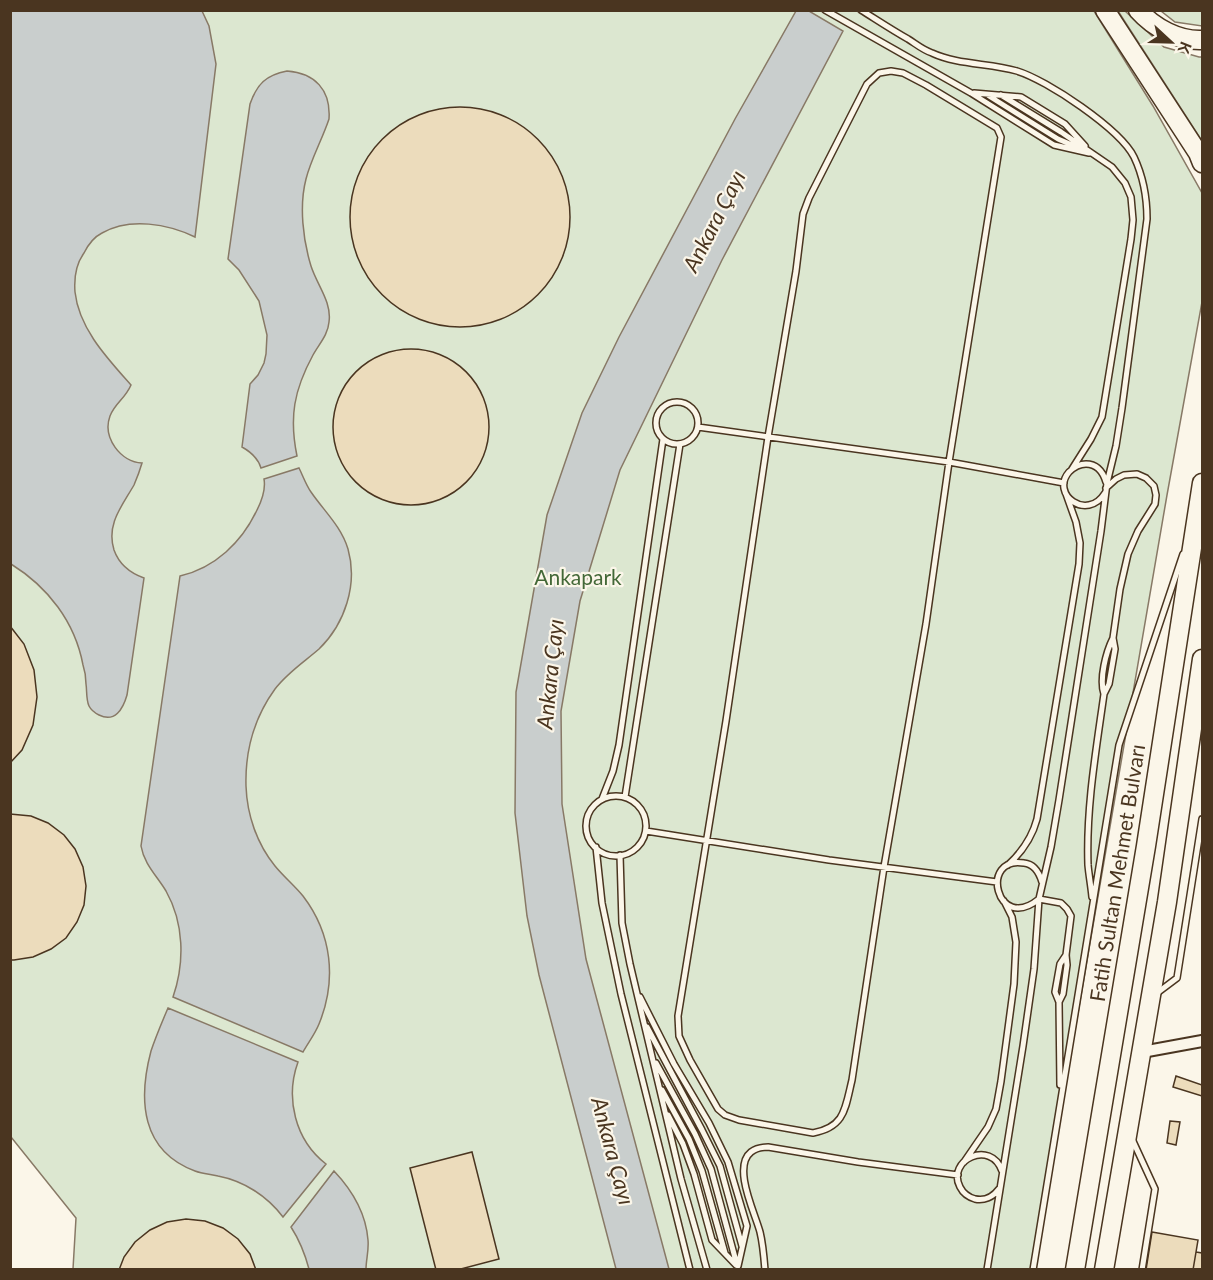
<svg xmlns="http://www.w3.org/2000/svg" width="1213" height="1280" viewBox="0 0 1213 1280" font-family="Lato,sans-serif">
<rect width="100%" height="100%" fill="#fbf6e9"/>
<path fill="#dce7d0" stroke="#887966" stroke-width="1.5" d="M10 11H1094L1153 106 1202 193V302L1167 495 1034 1269H73L76 1218 11 1137Z
M1118 11H1125L1164 47 1199 57H1202V141Z
M1161 11H1202V26L1175 22Z"/>
<path fill="#c9cecd" stroke="#887966" stroke-width="1.5" d="M10 11H202L209 26 216 64 195 237C168 224 130 217 102 233 94 237 88 245 84 253 76 264 74 279 75 292 79 329 108 359 131 385 125 399 115 403 110 416 102 438 121 462 142 463 140 470 137 478 134 485 122 506 106 524 114 550 119 564 130 573 144 578L127 695C123 709 115 723 99 715 95 713 91 710 89 706 86 700 87 690 86 684 86 678 85 671 83 665 75 622 48 587 11 564Z
M796 11H809L843 31 722 260 620 470 580 601 561 711 562 804 586 959 669 1269H616L539 975 527 916 515 813 516 692 547 515 582 413 619 337 735 119Z
M287 71C315 73 331 90 329 119 322 140 311 159 306 179 299 206 303 240 311 266 317 285 332 302 329 322 328 335 319 344 313 355 294 390 289 417 297 456L261 468C258 458 251 452 242 447L250 384 258 375 264 363 266 354 267 335 259 301 239 270 228 259 250 104C257 84 266 75 287 71Z
M299 468C303 476 306 485 311 492 324 511 341 526 348 549 358 584 345 624 319 649 304 662 287 673 275 689 254 718 245 751 246 786 247 815 257 844 275 866 284 877 294 885 303 896 332 934 337 980 319 1024 315 1034 308 1043 303 1052L173 997C185 962 184 923 166 891 157 876 144 864 141 846L180 576C215 568 242 542 257 510 262 500 266 490 264 479Z
M168 1008 298 1062C285 1098 295 1140 326 1164L283 1217C267 1196 244 1181 218 1176 210 1174 203 1174 195 1171 141 1151 138 1100 151 1051 156 1036 162 1022 168 1008Z
M334 1171C352 1190 366 1214 368 1240 369 1250 366 1260 366 1269H309C305 1254 300 1241 291 1227Z"/>
<path fill="#ecdcbc" stroke="#4a3520" stroke-width="1.5" d="M350 217a110 110 0 1 1 220 0a110 110 0 1 1-220 0Z
M333 427a78 78 0 1 1 156 0a78 78 0 1 1-156 0Z
M10 626 24 644 34 670 37 697 33 725 22 750 10 763Z
M10 814 31 816 48 823 64 835 75 849 83 867 86 886 84 905 77 922 66 938 51 949 33 957 14 960H10Z
M1176 1076 1202 1085V1096L1173 1087Z
M1170 1121 1180 1122 1176 1145 1167 1143Z
M472 1152 499 1259 457 1270H436L410 1168Z
M186 1219 205 1221 223 1228 238 1239 250 1254 256 1270H119L124 1257 135 1242 150 1230 167 1222Z
M1152 1232 1198 1240 1193 1270H1146Z
M1196 1252 1202 1253V1270H1193Z"/>
<g fill="none" stroke-linecap="round" stroke-linejoin="round">
<g stroke="#4a3520" stroke-width="8">
<path id="service" d="M825 10 971 93 1054 145 1089 153
M861 10C877 20 892 30 908 39 916 44 923 50 932 53 958 65 989 63 1017 71 1047 80 1120 129 1134 157 1143 176 1147 199 1147 219L1122 408 1116 446 1107 483 1101 531 1059 800 1051 847 1039 899 1034 969 1023 1046 987 1270
M891 71 903 73 926 85 997 128 1001 137 949 462 926 624 884 867 852 1080C845 1109 845 1127 813 1133L739 1120 725 1115 718 1109 690 1060 679 1036 678 1016 726 721 768 437 796 271 803 214 809 198 867 84 879 73Z
M974 93 1021 97 1065 124 1085 146
M1001 95 1061 132 1112 167 1125 183 1131 197 1133 220 1131 239 1102 417 1091 439 1072 469
M989 96 1058 139 1079 148
M656 423a21 21 0 1 1 42 0a21 21 0 1 1-42 0Z
M698 427 949 462 1064 483
M1105 493C1087 522 1050 494 1069 472 1074 467 1080 464 1086 464 1097 464 1103 472 1106 482
M1104 694C1099 679 1106 652 1113 638
M586 826a30 30 0 1 1 60 0a30 30 0 1 1-60 0Z
M625 797 680 444
M602 799 613 771 619 745 663 439
M646 831 829 860 997 882
M596 847 602 903 621 994 690 1270
M620 855 622 923 630 964 681 1179 707 1270
M1008 865C1022 852 1032 838 1037 819L1079 564 1080 543 1076 522 1066 494
M1042 882C1039 872 1034 864 1024 863 979 855 996 934 1039 899L1061 903 1067 909 1071 916 1066 955 1067 965 1063 994 1059 1002
M1092 897C1091 886 1089 876 1088 865 1086 808 1096 751 1104 694L1109 684 1115 649 1113 638 1120 589 1128 554 1138 531 1155 504 1156 495 1154 486 1146 478 1137 474 1124 475 1116 479 1106 488
M1157 993 1177 978 1202 819
M640 997 674 1064 709 1123 728 1162 747 1226 738 1266
M647 1027 702 1130 720 1166 742 1246
M656 1063 695 1134 711 1169 737 1265
M1060 1085 1059 1002 1055 992 1060 964 1066 955
M662 1090 689 1139 702 1171 725 1253
M668 1115 683 1144 694 1174 712 1240 736 1265
M1132 1139 1155 1189 1142 1270
M964 1162 988 1127 996 1109 1001 1081 1014 984 1016 942 1012 917 1004 901
M999 1189C993 1197 984 1201 975 1199 968 1197 963 1193 960 1187 946 1160 991 1139 1002 1171
M765 1270C764 1257 763 1244 760 1232 755 1213 732 1167 751 1152 756 1148 762 1147 768 1147L858 1162 958 1175
M1033 1270 1119 745 1183 554"/>
</g>
<g stroke="#4a3520" stroke-width="14">
<path id="minor" d="M1142 1052 1202 1041"/>
</g>
<g stroke="#4a3520" stroke-width="21">
<path id="trunk" d="M1105 10 1198 153 1202 163
M1138 10C1154 28 1179 41 1202 40
M1075 1270 1146 846 1202 483
M1104 1270 1167 902 1202 659"/>
</g>
<use href="#service" stroke="#fbf6e9" stroke-width="5"/>
<use href="#minor" stroke="#fbf6e9" stroke-width="10"/>
<use href="#trunk" stroke="#fbf6e9" stroke-width="18"/>
</g>
<g text-anchor="middle" stroke-width="4.5" stroke-linejoin="round" paint-order="stroke">
<g font-size="21" fill="#436837" stroke="#fbf6e9">
<text x="578" y="585">Ankapark</text>
</g>
<g font-size="21" fill="#4a3520" stroke="#fbf6e9">
<text transform="translate(1118 873) rotate(-81)" y="7">Fatih Sultan Mehmet Bulvarı</text>
</g>
<g font-size="22" font-style="italic" fill="#4a3520" stroke="#fbf6e9">
<text transform="translate(714 221) rotate(-63)" y="8">Ankara Çayı</text>
<text transform="translate(550 674) rotate(-84)" y="8">Ankara Çayı</text>
<text transform="translate(613 1151) rotate(75)" y="8">Ankara Çayı</text>
</g>
</g>
<rect width="1213" height="1280" fill="none" stroke="#4a3520" stroke-width="24"/>
<g transform="translate(1171 42) rotate(112)" stroke="#fbf6e9" stroke-width="4.5" paint-order="stroke">
<path d="M0-4.5L10 22L0 15L-10 22Z" fill="#4a3520"/>
<text y="-9" font-size="16" font-weight="bold" text-anchor="middle" fill="#4a3520">K</text>
</g>
</svg>
